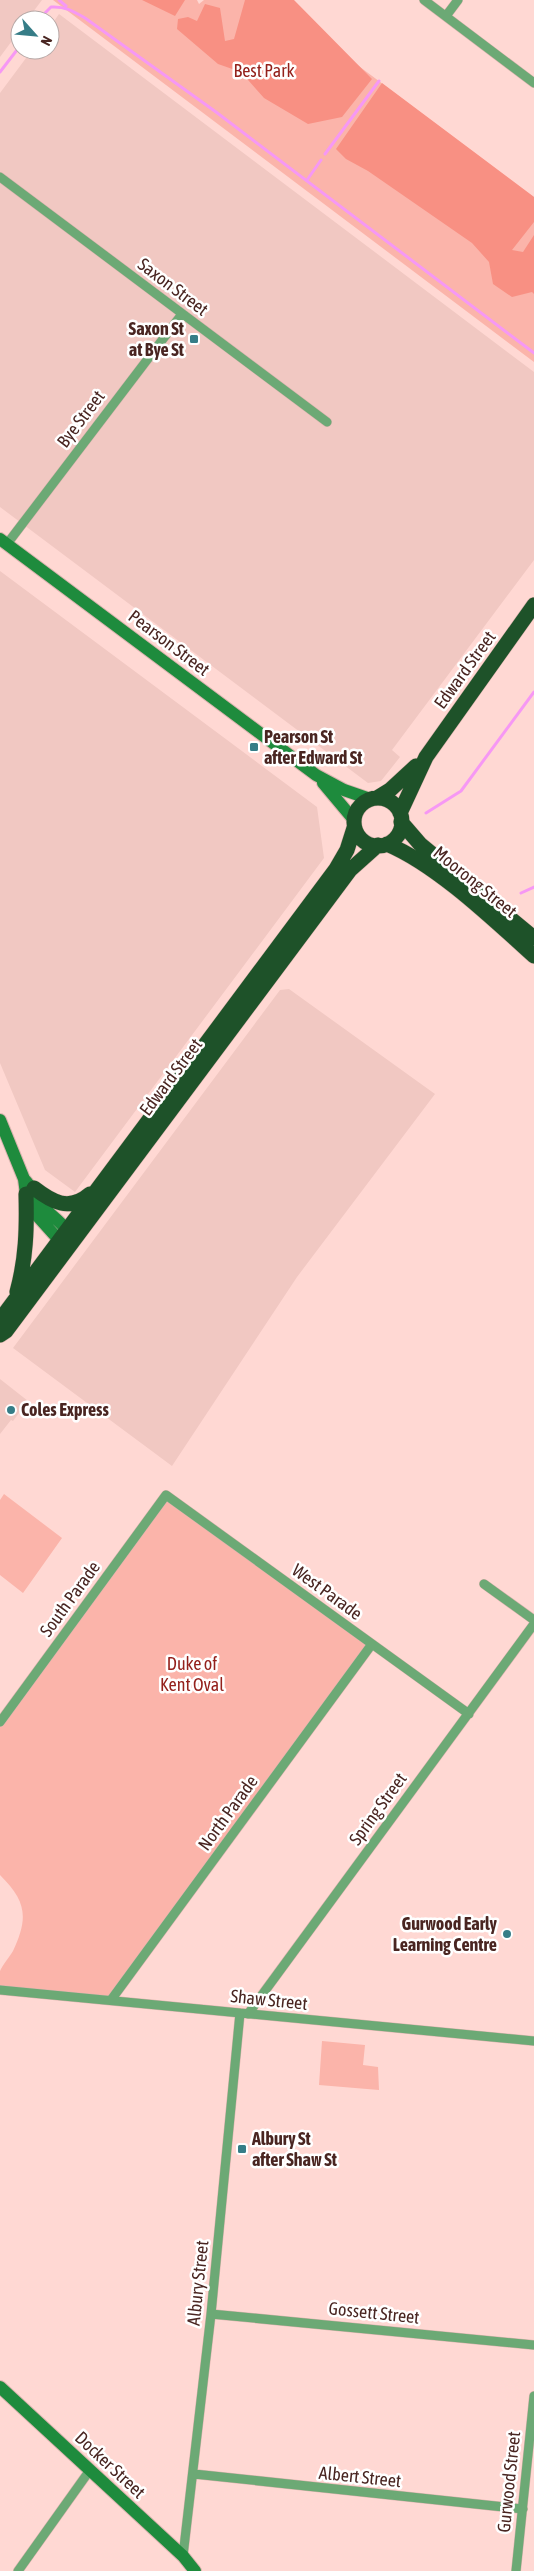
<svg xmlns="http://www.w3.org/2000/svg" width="534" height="2571" viewBox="0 0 534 2571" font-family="'Asap Condensed',sans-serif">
<rect width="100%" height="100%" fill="#ffd8d3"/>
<path fill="#f1c8c2" d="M0 0H42L27 20H20V30L0 57Z
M59 14 534 372V560L392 750 400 757 381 781 368 783 0 507V93L32 50H50V27Z
M0 571 317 807 324 858 75 1192 45 1170 0 1063Z
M289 989 435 1094 297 1277 172 1466 13 1348 280 990Z
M0 1379 28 1401 13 1421 11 1420 0 1434Z"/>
<path fill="#fbb4aa" d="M53 0H197L199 4 204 0H293L348 58 534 197V362Z
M4 1494 62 1538 23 1593 0 1575V1500Z
M166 1495 372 1644 111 2000 0 1990C0 1984 0 1976 0 1971 3 1964 9 1958 13 1951 29 1917 26 1901 0 1875V1722Z
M322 2041 365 2045 363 2065 378 2067 379 2090 319 2085Z"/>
<path fill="#f89083" d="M142 0H185L175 16Z
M245 0H294L372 79 342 117 308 124 264 98 241 72 218 64 177 29 178 19 188 17 197 21 205 4 220 8 225 41 234 39Z
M382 83 534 197V222L512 250 523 252 534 235V294L532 292 512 297 493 284 489 262 472 243 368 171 346 159 336 149Z"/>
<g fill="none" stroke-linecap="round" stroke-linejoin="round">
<path stroke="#f698f4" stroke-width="3" d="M59 0 66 6
M38 20 51 7C65 6 73 11 85 18L216 112 534 353
M0 72 20 46
M325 154 379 81
M307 180 321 160
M426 813 461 791 534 692
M521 893 534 887"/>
<g stroke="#dbb4af" stroke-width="10">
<path id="street" d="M424 0 534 83
M446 16 458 0
M0 177 327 422
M7 544 182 314
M484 1584 534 1620
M0 1722 166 1495 469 1714
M0 1990 534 2041
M111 2000 372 1644
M248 2014 534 1624
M211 2314 534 2345
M194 2474 523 2509
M183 2556 211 2314 240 2013
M18 2571 90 2470
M516 2571 534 2396"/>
</g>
<g stroke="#dbb4af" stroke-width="14">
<path id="secondary" d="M0 539 316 775 344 790 370 799
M323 783 354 820
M0 1120 24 1179 26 1194 32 1210 59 1240 72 1242C65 1222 54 1220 42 1205 35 1197 32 1187 24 1179
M0 2387 183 2556 195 2571"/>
</g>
<g stroke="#dbb4af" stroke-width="16">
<path id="highway" d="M377 798 390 790 416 766
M354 822a24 24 0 1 1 48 0a24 24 0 1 1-48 0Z
M400 813 426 757 534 605
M401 822 420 844 534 938
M387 844C437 865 493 919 534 956
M34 1188C52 1202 69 1212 90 1194
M17 1292C26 1259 27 1229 26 1194
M0 1320 336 869 347 850 354 828
M0 1335 6 1331 350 870 378 845"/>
</g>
<use href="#street" stroke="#6ca975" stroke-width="9"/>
<use href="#secondary" stroke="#1e8b3d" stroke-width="12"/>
<use href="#highway" stroke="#1e5229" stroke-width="15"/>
</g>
<g fill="#367d87" stroke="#fff" stroke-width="2">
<rect x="189" y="334" width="10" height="10" rx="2.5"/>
<rect x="249" y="742" width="10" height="10" rx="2.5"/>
<circle cx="11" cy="1410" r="5"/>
<circle cx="507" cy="1934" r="5"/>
<rect x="237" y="2144" width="10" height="10" rx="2.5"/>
</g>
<g text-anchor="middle" stroke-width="5" stroke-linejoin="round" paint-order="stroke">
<g font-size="18" fill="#94211c" stroke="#fff">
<text x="264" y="77">Best Park</text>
<text x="192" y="1670">Duke of<tspan x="192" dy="21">Kent Oval</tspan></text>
</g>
<g font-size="18" fill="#492521" stroke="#fff">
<text transform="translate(173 287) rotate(37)" y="6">Saxon Street</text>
<text transform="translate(81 419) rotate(-53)" y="6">Bye Street</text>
<text transform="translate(169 643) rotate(37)" y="6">Pearson Street</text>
<text transform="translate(465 670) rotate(-54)" y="6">Edward Street</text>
<text transform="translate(475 882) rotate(39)" y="6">Moorong Street</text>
<text transform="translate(171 1077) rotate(-53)" y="6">Edward Street</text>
<text transform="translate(327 1592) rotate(36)" y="6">West Parade</text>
<text transform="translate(70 1599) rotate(-54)" y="6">South Parade</text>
<text transform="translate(378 1809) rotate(-54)" y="6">Spring Street</text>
<text transform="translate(228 1813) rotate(-54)" y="6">North Parade</text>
<text transform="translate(269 2000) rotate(6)" y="6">Shaw Street</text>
<text transform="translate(198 2283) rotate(-84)" y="6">Albury Street</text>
<text transform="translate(374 2313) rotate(6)" y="6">Gossett Street</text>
<text transform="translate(110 2465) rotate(43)" y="6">Docker Street</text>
<text transform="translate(360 2477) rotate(6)" y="6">Albert Street</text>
<text transform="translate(509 2482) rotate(-84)" y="6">Gurwood Street</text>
</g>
<g font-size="18" font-weight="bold" fill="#492521" stroke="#fff" text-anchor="start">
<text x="184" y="335" text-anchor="end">Saxon St<tspan x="184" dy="21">at Bye St</tspan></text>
<text x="264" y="743">Pearson St<tspan x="264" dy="21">after Edward St</tspan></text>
<text x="21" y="1416">Coles Express</text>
<text x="497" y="1930" text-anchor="end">Gurwood Early<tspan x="497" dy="21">Learning Centre</tspan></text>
<text x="252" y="2145">Albury St<tspan x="252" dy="21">after Shaw St</tspan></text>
</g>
</g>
<g transform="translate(35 35) rotate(117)"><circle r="24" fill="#ffffff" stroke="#b6a8a6"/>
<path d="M0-4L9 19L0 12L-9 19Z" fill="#367d87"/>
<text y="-8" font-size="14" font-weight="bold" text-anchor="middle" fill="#492521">N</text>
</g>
</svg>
